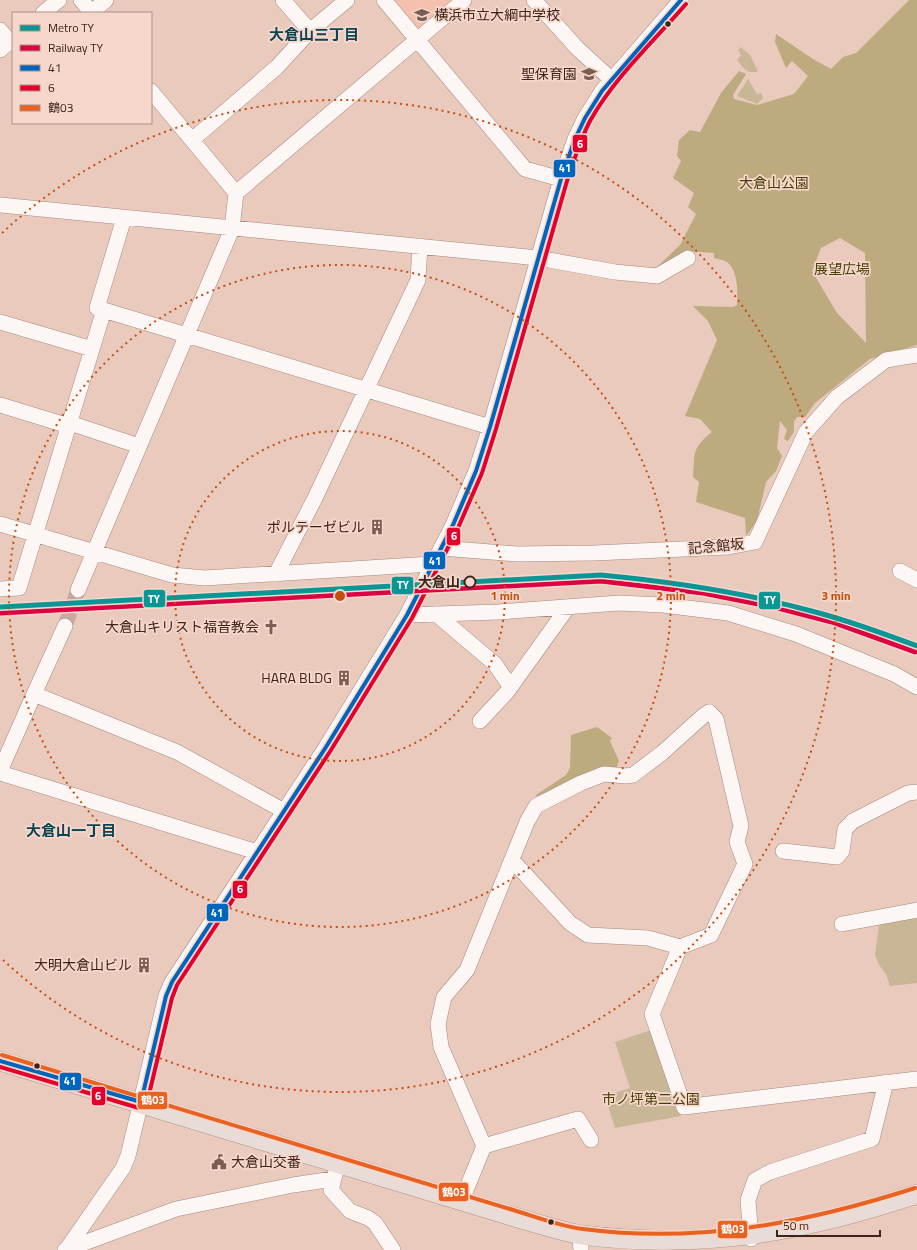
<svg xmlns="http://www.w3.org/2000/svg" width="917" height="1250" viewBox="0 0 917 1250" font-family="'Titillium Web','Noto Sans JP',sans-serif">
<rect width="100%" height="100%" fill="#ebcabe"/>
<path fill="#f3c1ae" d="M394 0H454L419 30Z"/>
<path fill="#c8b696" d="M741 47 750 55 758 71C748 75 743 68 737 60L741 55 738 50Z
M748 79 757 94 761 93 763 98 757 104 737 96Z
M917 918V983L890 986 886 974 879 965 875 955 879 924Z
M651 1030 681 1116 615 1128 605 1096 630 1088 615 1042Z"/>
<path fill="#beaa7f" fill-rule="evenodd" d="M909 0H917V345L870 359 815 403 805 417H797L794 422V432L788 441 784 439 787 430 780 421 777 448 782 456 776 471 766 482 757 521 746 536 745 518 696 502 699 482 693 477C695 452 692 448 712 432L700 419 685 416 717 340 708 321 693 306 733 307 737 305C738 293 738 270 727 262 724 260 718 259 714 258V253L688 251 660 270 658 266 680 245 696 214 688 207 694 193 673 178 681 161 677 156 679 140 690 130 700 132 721 93 739 71 746 74 733 95 734 99 757 105 794 94 808 76 792 61 786 68 775 42 776 34 813 59 831 69 843 57 856 53ZM840 238 865 253 866 343 837 313 812 271 821 248Z
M597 727 612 738 610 741 619 761 615 772 539 800 536 795 566 775 570 768 571 735Z"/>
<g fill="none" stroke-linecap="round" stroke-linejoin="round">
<path stroke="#c9a99d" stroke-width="15" stroke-dasharray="15 8" stroke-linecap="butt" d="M65 626 78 590"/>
<g stroke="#a4897f" stroke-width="16">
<path id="minor" d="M81 0 92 13
M283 0 310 31
M384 0 525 169 561 179
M534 0 577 48 612 80
M92 12 106 0
M43 13 59 0
M0 30 10 42
M0 50 13 39
M151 91 236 193
M192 140 277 67 310 31 347 0
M0 205 538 258 615 272 657 276 688 258
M124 218 97 308 490 427
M0 322 92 349
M0 405 69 426
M70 423 139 446
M0 524 172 575 205 578 432 564
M441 548 517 554 594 553 728 547 755 542 806 432 837 397 886 360 917 355
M900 571 917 580
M276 574 315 498 418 280 420 246
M0 589 19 588 104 310
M78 590 232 229 236 193 464 0
M436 614 495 664 510 686
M407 615 498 612 619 603 663 605 728 613 796 634 894 674 917 687
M65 626 34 694 177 752 284 811
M480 721 507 692 568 607
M0 771 34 694
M0 773 257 852
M783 851 837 857 842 851 845 829 853 821 908 793 917 792
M512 860 570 923 588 935 648 938 680 947
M842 924 917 910
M484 1146 578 1119 591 1140
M336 1171 331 1190 350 1211 368 1218 375 1223 393 1250
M462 1200 484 1146 441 1047 438 1024 444 997 467 970 527 822 536 806 581 783 604 774 626 776 633 775 662 753 703 716 709 712 716 719 741 826 737 842 745 864 711 935 680 947 652 1014 684 1107 917 1079
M580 1235 581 1250
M751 1239 748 1200 755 1180 770 1172 872 1139 886 1082
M65 1250 176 1209 293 1185 333 1179
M66 1250 123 1168 128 1156 166 996 172 982 326 747 407 615 453 525 476 471 490 427 561 179 575 139 585 118 602 91 681 0"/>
</g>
<g stroke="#ae8f82" stroke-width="20">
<path id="major" d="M0 1061 508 1215C532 1222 556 1230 581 1235 703 1250 802 1232 917 1194"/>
</g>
<use href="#minor" stroke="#fcf7f5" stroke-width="15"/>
<use href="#major" stroke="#e9dcd7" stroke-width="19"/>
<g stroke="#f5d7cc" stroke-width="7">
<path id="bus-1" d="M0 1061 141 1102
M141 1102 166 996 172 982 326 747 407 615 453 525 476 471 490 427 561 179 575 139 585 118 602 91 681 0"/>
</g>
<g stroke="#f5d7cc" stroke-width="7">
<path id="bus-2" d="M0 1067 139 1108
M147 1103 172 998 177 985 331 750 412 618 458 528 482 473 496 429 567 181C574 161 580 140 590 121 614 78 654 41 686 4"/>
</g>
<g stroke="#f5d7cc" stroke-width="7">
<path id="bus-3" d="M2 1055 510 1209C534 1216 558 1226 583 1229 698 1244 806 1223 915 1188"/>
</g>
<use href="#bus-1" stroke="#0065bd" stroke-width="4"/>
<use href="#bus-2" stroke="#e4002b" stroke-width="4"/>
<use href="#bus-3" stroke="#e96222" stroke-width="4"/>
<g stroke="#f5d7cc" stroke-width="8">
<path id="rail-1" d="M0 613 601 581 703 593 778 608 832 622 915 652"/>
</g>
<use href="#rail-1" stroke="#da0442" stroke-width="5"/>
<g stroke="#f5d7cc" stroke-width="8">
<path id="metro-1" d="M0 607 601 575C675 582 748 593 819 613 852 622 885 634 917 646"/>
</g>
<use href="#metro-1" stroke="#0a9694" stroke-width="5"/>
</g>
<g fill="none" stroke="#c64e0f" stroke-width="2" stroke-dasharray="2 4">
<circle cx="340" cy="596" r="165"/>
<circle cx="340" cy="596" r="331"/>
<path d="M2 233A496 496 0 1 1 2 959"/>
</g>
<defs>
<g id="school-bare" transform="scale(1.2)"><path d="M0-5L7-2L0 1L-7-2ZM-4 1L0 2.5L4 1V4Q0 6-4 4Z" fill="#7b5d53" stroke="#f5d7cc" stroke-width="2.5" paint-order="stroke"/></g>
<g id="building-bare" transform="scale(1.2)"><path d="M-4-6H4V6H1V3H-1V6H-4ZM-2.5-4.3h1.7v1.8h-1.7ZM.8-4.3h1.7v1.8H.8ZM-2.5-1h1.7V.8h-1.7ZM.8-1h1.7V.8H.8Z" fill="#7b5d53" stroke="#f5d7cc" stroke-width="2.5" paint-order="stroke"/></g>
<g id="church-bare" transform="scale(1.2)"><path d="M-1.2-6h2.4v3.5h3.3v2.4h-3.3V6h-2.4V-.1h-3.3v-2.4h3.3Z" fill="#7b5d53" stroke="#f5d7cc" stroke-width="2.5" paint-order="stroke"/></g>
<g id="civic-bare" transform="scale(1.2)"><path d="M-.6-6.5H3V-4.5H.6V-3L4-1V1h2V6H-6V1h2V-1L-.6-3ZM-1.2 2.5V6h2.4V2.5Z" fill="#7b5d53" stroke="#f5d7cc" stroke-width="2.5" paint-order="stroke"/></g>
</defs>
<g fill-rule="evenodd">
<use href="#school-bare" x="422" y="15"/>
<use href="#school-bare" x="589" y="74"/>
<use href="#building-bare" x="377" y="527"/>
<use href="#church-bare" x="271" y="627"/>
<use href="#building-bare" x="344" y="678"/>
<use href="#building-bare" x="144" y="965"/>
<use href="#civic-bare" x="219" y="1162"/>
</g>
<g fill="#3f2319" stroke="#f5d7cc" stroke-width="1.5">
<circle cx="668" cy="24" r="3.5"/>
<circle cx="37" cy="1066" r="3.5"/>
<circle cx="551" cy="1222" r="3.5"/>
</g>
<circle fill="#f5d7cc" stroke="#3f2319" stroke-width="2" cx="470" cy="582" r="5.5"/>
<g text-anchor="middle" stroke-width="3.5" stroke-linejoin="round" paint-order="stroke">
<g font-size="14" fill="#3f2319" stroke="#f5d7cc" text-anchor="end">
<text x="434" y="20" text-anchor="start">横浜市立大綱中学校</text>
<text x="577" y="79">聖保育園</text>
<text x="365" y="532">ポルテーゼビル</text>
<text x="259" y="632">大倉山キリスト福音教会</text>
<text x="332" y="683">HARA BLDG</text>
<text x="132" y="970">大明大倉山ビル</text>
<text x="231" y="1167" text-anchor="start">大倉山交番</text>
</g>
<g font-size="14" fill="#484007" stroke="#f5d7cc">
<text x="774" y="188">大倉山公園</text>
<text x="842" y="274">展望広場</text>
<text x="651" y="1104">市ノ坪第二公園</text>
</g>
<g font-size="14" fill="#3f2319" stroke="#f5d7cc">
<text transform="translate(716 546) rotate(-5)" y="5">記念館坂</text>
</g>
<g font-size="14" font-weight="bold" fill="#3f2319" stroke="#f5d7cc" text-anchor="end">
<text x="460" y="587">大倉山</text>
</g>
<g font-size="15" font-weight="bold" fill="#0d4453" stroke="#f5d7cc">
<text x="314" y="40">大倉山三丁目</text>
<text x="71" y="836">大倉山一丁目</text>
</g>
</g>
<circle cx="340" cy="596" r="6" fill="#c64e0f" stroke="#f5d7cc" stroke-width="2"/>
<g font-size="12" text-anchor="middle" font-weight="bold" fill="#c64e0f" stroke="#f5d7cc" stroke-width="3.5" stroke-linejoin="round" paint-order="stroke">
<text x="505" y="600">1 min</text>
<text x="671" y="600">2 min</text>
<text x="836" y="600">3 min</text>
</g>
<g stroke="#f5d7cc" stroke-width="1.5">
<rect x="572" y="134" width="16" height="19" rx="4" fill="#e4002b"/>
<rect x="553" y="159" width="23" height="19" rx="4" fill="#0065bd"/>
<rect x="446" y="527" width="15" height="19" rx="4" fill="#e4002b"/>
<rect x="423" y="551" width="23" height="19" rx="4" fill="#0065bd"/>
<rect x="391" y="576" width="23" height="19" rx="4" fill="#0a9694"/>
<rect x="143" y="589" width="23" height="19" rx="4" fill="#0a9694"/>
<rect x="758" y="591" width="23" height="19" rx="4" fill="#0a9694"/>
<rect x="232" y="880" width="16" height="19" rx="4" fill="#e4002b"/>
<rect x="206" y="903" width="23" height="19" rx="4" fill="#0065bd"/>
<rect x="59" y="1072" width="23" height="19" rx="4" fill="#0065bd"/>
<rect x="91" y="1086" width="15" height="20" rx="4" fill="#e4002b"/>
<rect x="137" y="1091" width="31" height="19" rx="4" fill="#e96222"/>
<rect x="438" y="1182" width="31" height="20" rx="4" fill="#e96222"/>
<rect x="717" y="1220" width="31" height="19" rx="4" fill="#e96222"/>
</g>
<g font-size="11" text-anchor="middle" font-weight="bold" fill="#fff">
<text x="580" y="148">6</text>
<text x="565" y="172">41</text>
<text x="454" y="540">6</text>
<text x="435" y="565">41</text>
<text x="403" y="589">TY</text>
<text x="154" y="603">TY</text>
<text x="770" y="604">TY</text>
<text x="240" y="893">6</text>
<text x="217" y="917">41</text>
<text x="70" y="1085">41</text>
<text x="98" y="1100">6</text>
<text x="153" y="1104">鶴03</text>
<text x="454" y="1196">鶴03</text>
<text x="733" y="1233">鶴03</text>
</g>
<rect x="12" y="12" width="140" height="112" fill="#f5d7cc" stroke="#ac8f84"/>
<rect x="20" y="25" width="20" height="6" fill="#0a9694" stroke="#ac8f84"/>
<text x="48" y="32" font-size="12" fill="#3f2319">Metro TY</text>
<rect x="20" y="45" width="20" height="6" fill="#da0442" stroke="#ac8f84"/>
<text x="48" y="52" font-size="12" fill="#3f2319">Railway TY</text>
<rect x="20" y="65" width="20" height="6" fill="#0065bd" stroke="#ac8f84"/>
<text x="48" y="72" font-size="12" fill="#3f2319">41</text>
<rect x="20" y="85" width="20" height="6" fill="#e4002b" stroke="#ac8f84"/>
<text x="48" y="92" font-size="12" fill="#3f2319">6</text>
<rect x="20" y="105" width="20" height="6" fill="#e96222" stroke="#ac8f84"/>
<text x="48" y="112" font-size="12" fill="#3f2319">鶴03</text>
<path d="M777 1230v6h103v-6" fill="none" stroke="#3f2319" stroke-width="2"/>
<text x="783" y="1230" font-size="12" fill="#3f2319" stroke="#f5d7cc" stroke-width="3" paint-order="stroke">50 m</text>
</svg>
